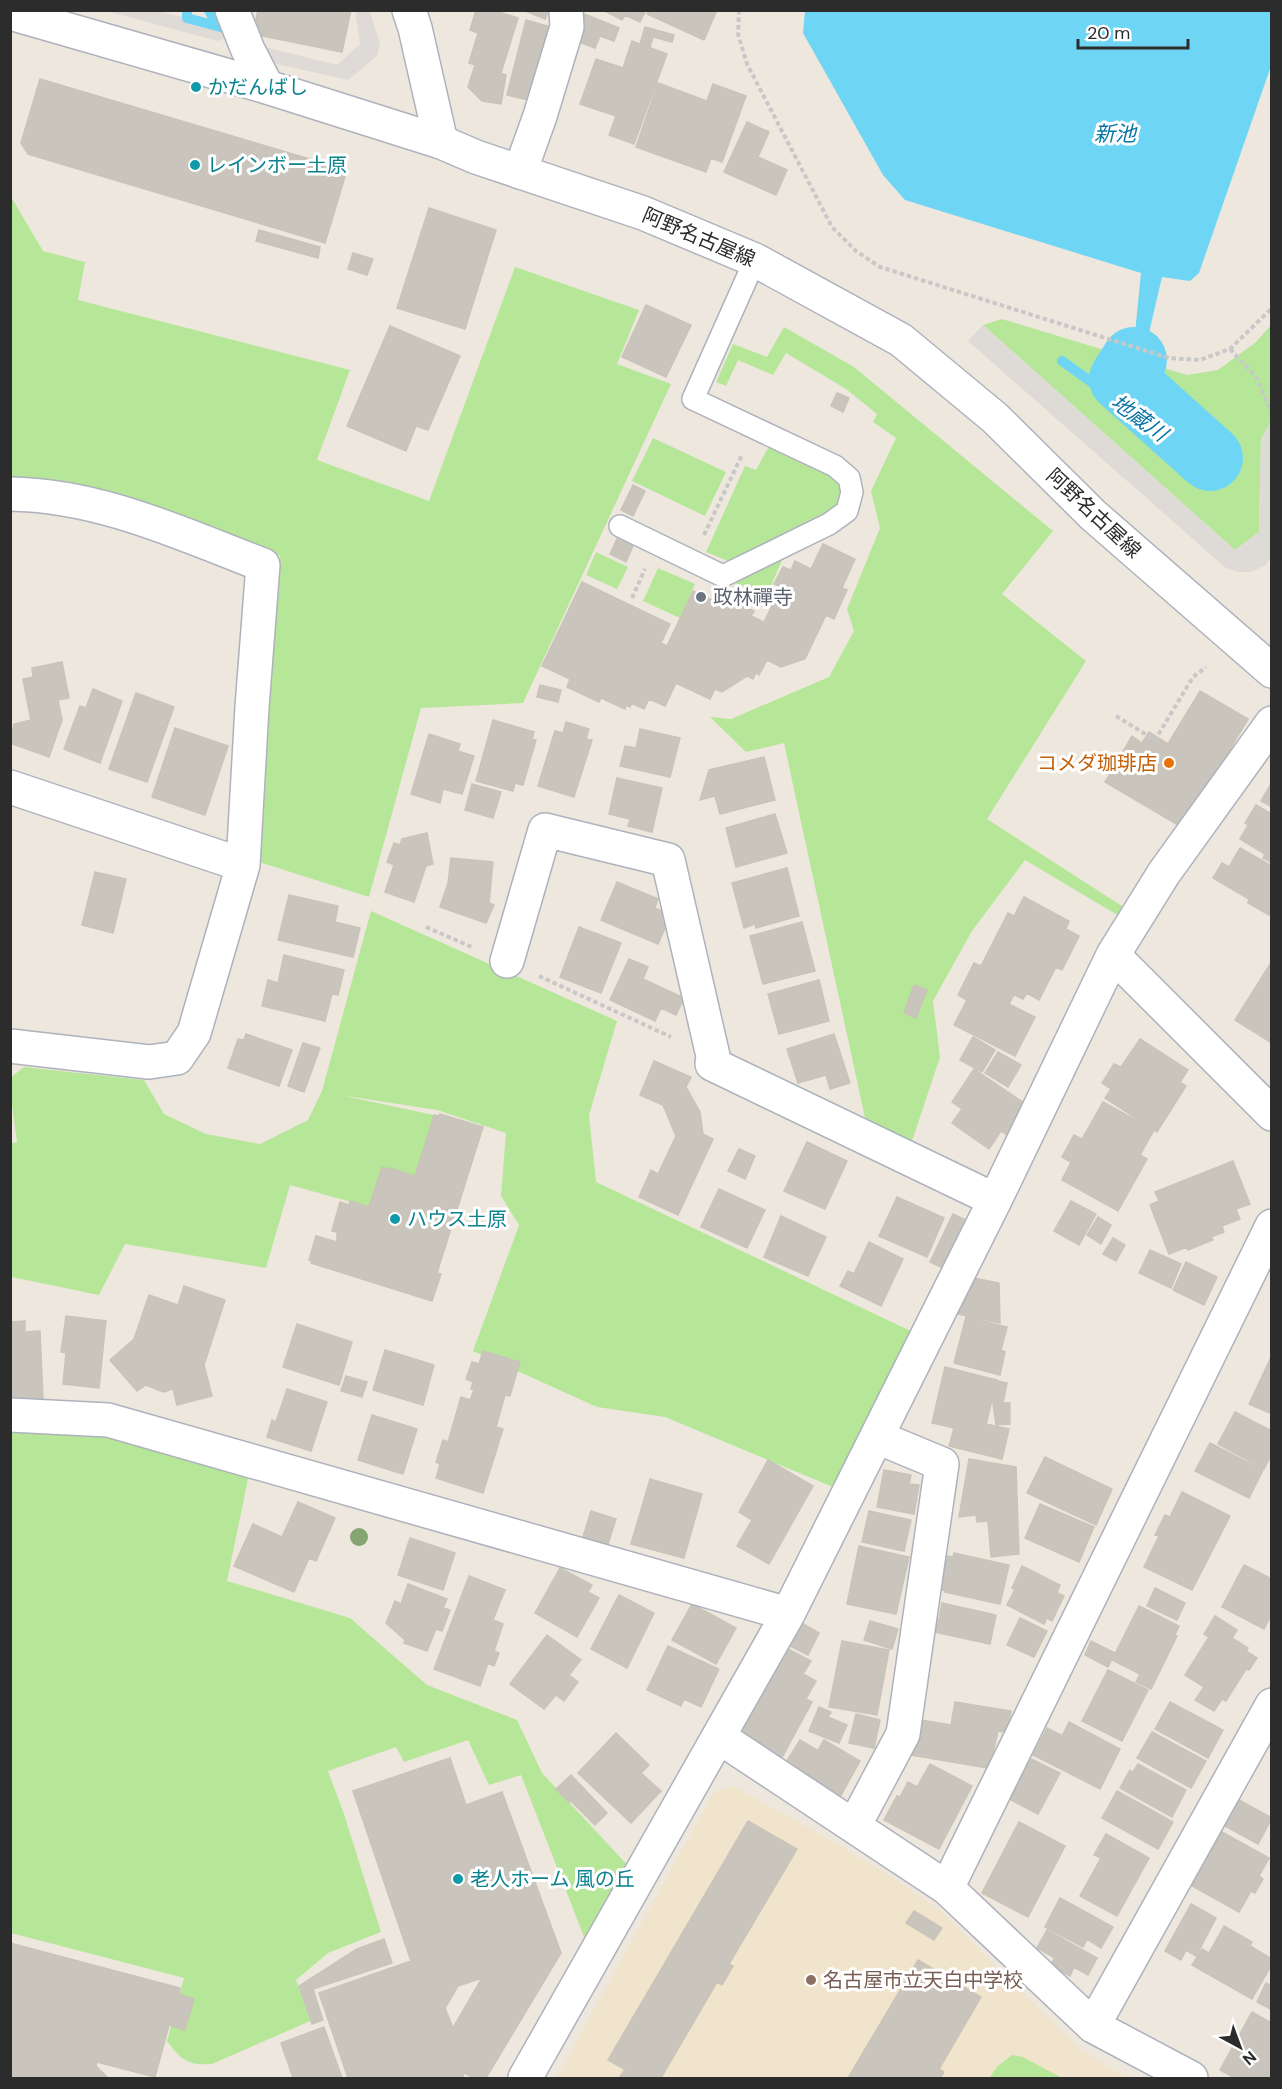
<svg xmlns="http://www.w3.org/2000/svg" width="1282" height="2089" viewBox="0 0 1282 2089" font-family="'DM Sans','Noto Sans JP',sans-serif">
<rect width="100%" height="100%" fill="#eee7de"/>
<path fill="#f0e4cd" d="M734 1786 841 1846 907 1887 942 1912 1080 2049 1114 2070 1133 2078H556L714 1792Z"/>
<path fill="#b6e799" d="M10 195 43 251 85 262 78 300 350 370 317 460 429 501 515 267 639 310 617 364 671 384 523 703 421 708 369 897 259 862 268 699 280 556 198 526 11 479Z
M1002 319 1187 375 1218 370 1256 342 1271 325V422L1261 439 1259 532 1235 550 983 325Z
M784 327 854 367 1053 531 1002 594 1086 661 987 819 1125 908 1119 916 1025 860 972 931 933 1001 940 1057 912 1141 865 1118 784 743 746 752 710 717 731 719 829 677 854 631 847 609 880 528 871 491 896 438 873 422 877 414 846 389 786 353 773 375 738 360 726 386 716 382 733 344 767 357Z
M653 438 726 472 705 516 632 481Z
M769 446C786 454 842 472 841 493 841 502 832 509 826 515L728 561 706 552 745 466 756 470Z
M596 552 628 567 617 589 586 575Z
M783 558 766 597 733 582Z
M658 568 695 584 680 618 643 601Z
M371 911 617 1021 589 1115 596 1182 915 1333 833 1487 665 1417 597 1407 473 1351 519 1225 501 1196 506 1133 437 1110 340 1095 434 1115 415 1176 390 1168 369 1207 290 1185 266 1268 125 1244 99 1295 11 1277 10 1144 17 1142 11 1098 10 1078 24 1067 144 1080 164 1114 206 1134 260 1144 308 1120 322 1091Z
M10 1430 109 1434 249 1474 227 1581 350 1618 427 1685 517 1720 542 1773 632 1870 588 1947 521 1775 489 1785 468 1740 404 1762 396 1747 328 1771 344 1814 381 1932 328 1953 296 1980 302 1996 309 1995 317 2018 212 2064C189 2066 181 2060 167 2041L184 1978 11 1933Z
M1012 2055 1023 2057 1062 2078H989L998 2066Z"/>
<path fill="#dedad6" d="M355 10 370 11 380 44 377 56 348 80 268 62 261 46 337 65 360 44Z
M106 11H159L232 30 228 37 218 41Z
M983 325 1235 550 1259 532 1261 439 1271 422 1272 556 1266 565 1251 572H1238L1226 568 968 341Z"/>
<path fill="#6ed6f4" d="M805 11H1271V66L1199 273 1190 281 1162 277 1148 337 1135 333 1141 273 905 200 883 175 803 33Z"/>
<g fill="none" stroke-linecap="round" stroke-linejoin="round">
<path stroke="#6ed6f4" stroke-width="10" d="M187 10V18L232 30
M209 10 215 21
M1062 361 1133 412"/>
<path stroke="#6ed6f4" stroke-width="66" d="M1134 360 1122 379 1210 458"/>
</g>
<path fill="#c9c5bd" stroke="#cac3b8" stroke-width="1.5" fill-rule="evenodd" d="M258 10H351L342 52 253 34Z
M476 10H493L518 18 501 73 469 63 478 33 470 30Z
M523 10H549L545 19Z
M603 10H646L640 22 625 15 622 20Z
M649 10H717L704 40 647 14Z
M584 14 619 28 614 41 600 36 595 48 574 40Z
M526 20 551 27 532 101 507 95Z
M645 27 674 35 672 42 653 37 650 47 640 44Z
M632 41 667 54 634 144 609 135 616 116 580 104 596 59 623 68Z
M475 65 506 75 501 104 482 101 468 87Z
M40 79 347 170 325 243 28 154 21 143Z
M658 83 707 101 713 84 746 96 722 162 711 158 706 172 636 147Z
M747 122 769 132 758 157 787 170 776 195 724 172Z
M429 208 496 230 465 329 397 308Z
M259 230 320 247 318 258 256 241Z
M353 253 373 259 367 275 348 269Z
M646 305 691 325 666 377 622 357Z
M390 326 460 356 428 430 416 426 406 451 347 426Z
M837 393 849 398 843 412 831 406Z
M633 485 645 491 633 516 621 510Z
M617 539 633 546 626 562 610 554Z
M823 544 855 559 842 588 847 590 834 619 826 615 805 659 781 667 767 660 759 675 756 673 753 679 747 676 722 692 715 689 710 699 676 683 665 706 649 699 644 709 631 703 661 643 667 646 693 591 720 604 724 596 754 611 751 616 764 622 781 587 774 584 783 567 791 570 795 561 811 569Z
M582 582 670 624 630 707 626 705 625 709 601 698 599 702 567 687 570 679 542 666Z
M62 662 69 698 58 700 62 720 32 726 23 679 33 677 32 668Z
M540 685 561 690 558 702 537 697Z
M93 689 122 701 100 763 64 749 80 706 86 708Z
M1200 691 1248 719 1183 828 1105 782 1132 736 1142 743 1149 732 1168 744Z
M136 693 174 707 147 782 109 769Z
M31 720 32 726 62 720 49 757 10 743 14 724Z
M493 720 534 732 532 739 536 740 523 785 515 783 513 791 476 781Z
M566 722 589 729 586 739 592 740 574 797 538 786 555 731 563 733Z
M175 728 228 746 205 815 152 797Z
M640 729 680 738 670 777 620 766 625 746 636 748Z
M429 734 460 744 458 751 474 756 462 794 443 789 440 803 411 794Z
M764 757 775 800 720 814 715 796 700 800 709 770Z
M617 778 662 788 652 832 628 826 630 819 609 814Z
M1272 782V807L1261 801Z
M472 784 501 792 493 818 465 810Z
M1256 805 1272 814V863L1263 858 1265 854 1240 839 1248 825 1245 823Z
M775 814 787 853 736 867 726 828Z
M427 833 433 864 426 866 414 902 385 892 394 865 387 862 394 843 400 845 402 839Z
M1240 848 1272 866V910L1269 915 1248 903 1249 899 1213 878 1222 863 1229 867Z
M451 858 493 862 489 903 494 905 486 923 440 907 448 883Z
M787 868 799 916 756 928 755 924 744 928 732 883Z
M95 872 126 879 113 933 82 925Z
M617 882 658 899 655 908 671 915 658 944 601 920Z
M289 895 338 906 335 922 360 928 353 957 278 940Z
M1024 897 1069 921 1066 929 1079 936 1062 970 1056 967 1039 1000 1027 993 1023 999 1014 995 1009 1004 1035 1017 1015 1056 954 1025 967 1000 958 995 974 963 981 966 1008 913 1014 916Z
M802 922 815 971 763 984 750 936Z
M579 927 621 943 601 993 560 977Z
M284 955 344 970 338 995 332 994 325 1021 262 1006 268 980 278 983Z
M629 959 648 967 643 979 684 998 676 1015 661 1008 655 1021 610 1000Z
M1272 961V1043L1235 1020Z
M819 980 829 1021 779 1034 768 994Z
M914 985 927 990 916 1018 904 1013Z
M246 1034 292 1050 279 1086 228 1068 238 1039 244 1040Z
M834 1034 850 1083 830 1089 826 1075 798 1083 787 1049Z
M973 1037 995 1050 982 1072 960 1060Z
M1140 1039 1188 1070 1180 1082 1186 1086 1157 1132 1105 1098 1111 1089 1102 1083 1114 1064 1121 1067Z
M303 1043 320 1048 304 1092 288 1086Z
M998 1052 1021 1065 1008 1087 985 1073Z
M654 1061 691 1077 686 1087 700 1112 703 1134 713 1139 678 1215 639 1197 651 1170 658 1174 676 1136 663 1105 640 1095Z
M974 1069 1024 1103 1017 1114 1020 1116 1007 1135 1001 1131 989 1149 952 1123 962 1109 952 1102Z
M1103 1102 1154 1130 1140 1155 1147 1159 1118 1211 1062 1180 1071 1162 1062 1157 1074 1135 1082 1139Z
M440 1114 483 1127 437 1273 441 1274 432 1301 311 1263 312 1261 309 1260 316 1236 337 1242V1232L332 1231 340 1202 349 1205 350 1201 369 1207 382 1167 390 1170V1168L415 1176 434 1115 439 1116Z
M807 1142 847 1161 825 1209 784 1191Z
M739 1149 755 1156 745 1179 728 1171Z
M1233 1161 1250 1204 1236 1209 1240 1219 1222 1226 1224 1232 1211 1237 1213 1240 1188 1250 1187 1247 1169 1254 1150 1205 1159 1201 1155 1192Z
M719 1189 765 1210 747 1248 701 1227Z
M897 1197 944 1218 927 1257 879 1236Z
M1071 1201 1096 1214 1079 1245 1054 1231Z
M953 1214 966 1220 943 1268 930 1262Z
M781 1216 826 1237 808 1276 764 1257Z
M1098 1217 1111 1225 1101 1244 1087 1235Z
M1113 1238 1125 1245 1116 1261 1103 1254Z
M869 1242 903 1259 881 1306 840 1286 848 1271 854 1274Z
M1150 1250 1181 1264 1171 1288 1139 1273Z
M1186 1262 1217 1277 1204 1305 1173 1290Z
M974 1278 999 1283 1000 1323 958 1314Z
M184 1286 225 1300 204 1365 212 1396 177 1405 173 1389 163 1392 146 1385 137 1391 110 1360 134 1339 149 1295 178 1305Z
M66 1316 106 1321 99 1388 63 1384 66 1353 61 1352Z
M966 1317 1007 1327 1001 1350 1005 1352 1000 1375 954 1363Z
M25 1321V1332L40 1331 43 1399 10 1400V1322Z
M297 1324 352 1342 339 1385 283 1367Z
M385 1350 434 1365 423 1405 373 1390Z
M483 1351 520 1362 510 1396 505 1395 496 1427 503 1429 483 1493 436 1478 440 1464 436 1462 443 1440 448 1442 461 1397 470 1400 474 1390 471 1389 473 1382 466 1379 472 1362 479 1364Z
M1272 1355V1414L1249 1404Z
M945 1367 997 1380 986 1424 1009 1429 1002 1459 949 1446 954 1428 932 1423Z
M346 1376 367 1382 362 1397 341 1391Z
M998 1381 1007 1383 1003 1403H1010V1424L996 1425 993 1403Z
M287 1389 327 1402 311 1451 267 1437 272 1420 276 1422Z
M1235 1412 1272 1431V1454L1264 1469 1218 1444Z
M372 1415 417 1429 403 1474 358 1460Z
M1210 1443 1263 1470 1249 1498 1195 1471Z
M1045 1457 1112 1489 1096 1525 1027 1493Z
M969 1459 1016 1467 1019 1554 991 1557 988 1521 977 1522 976 1515 959 1517Z
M768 1460 813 1486 769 1564 737 1546 752 1520 739 1512Z
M884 1470 911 1475 909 1484 919 1485 914 1514 877 1507Z
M650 1479 702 1494 684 1558 631 1544Z
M1182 1492 1230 1516 1192 1590 1144 1567 1159 1536 1155 1535 1165 1515 1170 1517Z
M298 1502 335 1518 316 1561 309 1558 294 1592 234 1566 253 1524 282 1537Z
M1040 1504 1094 1527 1079 1562 1025 1538Z
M591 1511 616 1519 608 1544 583 1537Z
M869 1511 911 1520 904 1551 862 1542Z
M410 1538 455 1553 443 1590 398 1575Z
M859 1546 909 1557 896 1614 847 1604Z
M954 1553 1009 1565 1000 1604 945 1592 946 1591 939 1589 947 1556 953 1557Z
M1244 1565 1272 1579V1614L1264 1629 1222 1607Z
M1022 1566 1060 1585 1057 1593 1064 1596 1052 1621 1047 1618 1044 1624 1007 1605 1015 1589 1012 1588Z
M560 1568 592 1585 588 1592 599 1598 577 1637 535 1613Z
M469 1576 505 1590 493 1620 503 1624 494 1651 499 1653 494 1666 488 1663 480 1686 434 1669Z
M408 1584 447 1599 443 1608 450 1610 442 1631 436 1629 427 1651 404 1643 405 1640 386 1623 395 1601 401 1604Z
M1155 1588 1185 1603 1177 1620 1147 1606Z
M619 1595 654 1613 627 1668 591 1649Z
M942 1603 996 1615 990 1644 930 1631 933 1619 939 1620Z
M692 1604 736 1628 716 1664 672 1640Z
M1139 1606 1179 1626 1175 1635 1177 1636 1151 1689 1136 1682 1140 1674 1112 1660Z
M1215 1616 1237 1630 1232 1638 1248 1648 1246 1651 1257 1658 1249 1670 1246 1669 1226 1701 1222 1699 1214 1711 1195 1700 1204 1687 1185 1675 1209 1637 1204 1634Z
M1020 1618 1047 1631 1034 1657 1007 1645Z
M798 1621 819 1633 808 1655 786 1644Z
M870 1621 898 1629 892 1649 864 1640Z
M547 1635 581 1660 569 1675 578 1682 564 1701 556 1695 544 1709 510 1684Z
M842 1641 889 1650 877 1715 829 1707Z
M1091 1641 1115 1653 1108 1667 1085 1655Z
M668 1646 719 1669 701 1707 684 1699 681 1706 647 1690Z
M786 1648 811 1661 803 1674 816 1681 806 1699 812 1702 780 1761 738 1738Z
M1108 1670 1148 1690 1122 1741 1082 1721Z
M955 1702 1011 1711 1009 1722 1004 1732 998 1731 992 1757 987 1768 910 1755 915 1719 951 1725Z
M1170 1702 1223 1730 1208 1758 1155 1729Z
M819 1707 831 1712 828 1717 847 1725 839 1743 809 1731Z
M856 1714 880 1720 874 1748 849 1743Z
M1069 1722 1120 1749 1100 1789 1055 1766 1069 1739 1062 1736Z
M1047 1728 1069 1739 1055 1766 1033 1755Z
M1152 1732 1206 1761 1191 1788 1137 1758Z
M616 1733 649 1765 641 1773 661 1791 631 1823 578 1773Z
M800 1740 817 1750 801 1777 783 1767Z
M824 1740 860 1761 840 1797 803 1776Z
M450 1758 466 1805 502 1792 561 1953 486 2078H473L465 2073 463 2075 464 2078H348L319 1993 411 1961 353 1791ZM482 1978 453 2028 445 2008 458 1986Z
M1031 1759 1060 1773 1038 1814 1009 1799Z
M930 1764 972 1786 939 1849 884 1820 897 1796 900 1797 908 1782 917 1787Z
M1138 1764 1186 1790 1172 1817 1120 1788 1130 1770 1133 1772Z
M571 1775 607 1813 595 1825 571 1801 569 1802 556 1789Z
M1117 1791 1173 1822 1158 1849 1102 1818Z
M1239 1800 1272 1818 1258 1844 1225 1826Z
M748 1821 797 1849 729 1964 733 1966 722 1985 717 1982 661 2078H640L608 2060Z
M1019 1822 1065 1846 1028 1917 982 1893Z
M1222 1832 1269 1858 1259 1876 1263 1879 1255 1893 1251 1891 1239 1912 1192 1886Z
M1106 1834 1149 1858 1117 1916 1080 1896 1101 1858 1094 1855Z
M1060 1898 1113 1927 1101 1948 1087 1939 1083 1947 1045 1927Z
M1191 1904 1216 1918 1196 1956 1186 1950 1181 1960 1165 1951Z
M914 1911 942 1928 934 1940 906 1923Z
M1224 1926 1252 1942 1250 1946 1272 1959V1964L1252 1999 1192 1965 1202 1949 1209 1953Z
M1047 1930 1097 1958 1088 1975 1074 1967 1070 1976 1050 1965 1055 1958 1037 1948Z
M384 1939 392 1963 313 1989 323 2020 312 2024 299 1986 357 1949Z
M10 1943 180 1988 179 1994 194 1999 185 2030 169 2025 155 2077 97 2062 96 2066 108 2078H10Z
M918 1960 981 1997 939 2069 944 2072 940 2078H848Z
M1266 1983 1272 1986V2010L1257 2002Z
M1252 2012 1272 2023V2078H1235L1220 2070Z
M324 2027 342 2078H293L281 2043Z
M624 2071 637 2078H619Z"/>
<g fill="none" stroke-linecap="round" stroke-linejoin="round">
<g stroke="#aeb2bc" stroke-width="24">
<path id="service" d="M620 526 723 576 829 524 847 511 852 492 849 478 835 466 693 399 755 260"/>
</g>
<g stroke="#aeb2bc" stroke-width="36">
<path id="minor" d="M232 10 248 50 267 87
M520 172 540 116 567 27 566 10
M10 494C99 495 182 534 263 565L252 707 243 865 194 1033 177 1058 149 1062 10 1046
M10 787 243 865
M1113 955 1272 1114
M507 961 545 830 668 860 713 1056 712 1064 995 1200
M10 1415 108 1420 788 1614
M719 1737 947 1888 1093 2026 1191 2078
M854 1826 903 1734 942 1464 877 1437
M947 1888 1272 1226
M1093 2026 1272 1705
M525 2078 788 1614 995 1200 1113 955 1164 873 1272 723"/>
</g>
<g stroke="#aeb2bc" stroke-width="36">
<path id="tertiary" d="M409 10 415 28 441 142"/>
</g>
<g stroke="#aeb2bc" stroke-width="36">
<path id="secondary" d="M10 13 267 87 441 142 476 157 643 213 755 260 901 340 995 418 1093 515 1272 671"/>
</g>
<path stroke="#c8c8c8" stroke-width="4" stroke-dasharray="4.5 3" stroke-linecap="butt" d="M739 10 738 34 747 64 832 227 856 251 880 267 1169 358 1200 360 1230 349 1272 308
M1230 349 1256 377 1272 413
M704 535 742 455
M632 598 645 569
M1116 716 1155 740 1193 677 1206 667
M426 927 474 948
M539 976 671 1037"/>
<use href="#service" stroke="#fff" stroke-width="21"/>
<use href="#minor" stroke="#fff" stroke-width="33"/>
<use href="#tertiary" stroke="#fff" stroke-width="33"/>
<use href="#secondary" stroke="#fff" stroke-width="33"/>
</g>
<circle fill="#84a471" cx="359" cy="1537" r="9"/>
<g fill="#0f9aa8" stroke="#fff" stroke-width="2">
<circle cx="196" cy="87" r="6"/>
<circle cx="195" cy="165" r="6"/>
<circle cx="395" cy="1219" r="6"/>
<circle cx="458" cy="1879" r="6"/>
</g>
<circle fill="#6b7280" stroke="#fff" stroke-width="2" cx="701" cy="597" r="6"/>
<circle fill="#e8710a" stroke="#fff" stroke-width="2" cx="1169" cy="763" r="6"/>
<circle fill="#8d6e63" stroke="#fff" stroke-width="2" cx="811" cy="1980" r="6"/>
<g text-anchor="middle" stroke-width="6" stroke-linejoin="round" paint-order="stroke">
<g font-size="20" fill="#0d838f" stroke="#fff" text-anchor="start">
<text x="208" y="94">かだんばし</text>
<text x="207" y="172">レインボー土原</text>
<text x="407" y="1226">ハウス土原</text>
<text x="470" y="1886">老人ホーム 風の丘</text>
</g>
<g font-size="20" fill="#2c2c2c" stroke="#fff">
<text transform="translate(699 237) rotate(23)" y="7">阿野名古屋線</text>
<text transform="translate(1094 513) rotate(43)" y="7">阿野名古屋線</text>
</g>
<g font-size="20" fill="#5b616d" stroke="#fff" text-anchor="start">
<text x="713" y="604">政林禪寺</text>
</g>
<g font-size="20" fill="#c56008" stroke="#fff" text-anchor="end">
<text x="1157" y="770">コメダ珈琲店</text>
</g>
<g font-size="20" fill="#785e54" stroke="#fff" text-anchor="start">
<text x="823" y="1987">名古屋市立天白中学校</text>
</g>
<g font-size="21" font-style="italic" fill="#0775a5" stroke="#fff">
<text x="1115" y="141">新池</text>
<text transform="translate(1139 418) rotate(36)" y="7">地蔵川</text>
</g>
</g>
<rect width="1282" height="2089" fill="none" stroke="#2c2c2c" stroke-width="24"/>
<g transform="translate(1240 2047) rotate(139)" stroke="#ffffff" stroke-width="4.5" paint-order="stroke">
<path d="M0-4.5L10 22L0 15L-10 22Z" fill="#2c2c2c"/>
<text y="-9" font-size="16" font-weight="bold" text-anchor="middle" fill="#2c2c2c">N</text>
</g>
<path d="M1078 39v9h110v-9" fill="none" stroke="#2c2c2c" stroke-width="3"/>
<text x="1087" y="39" font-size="18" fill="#2c2c2c" stroke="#ffffff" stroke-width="4.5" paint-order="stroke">20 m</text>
</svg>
